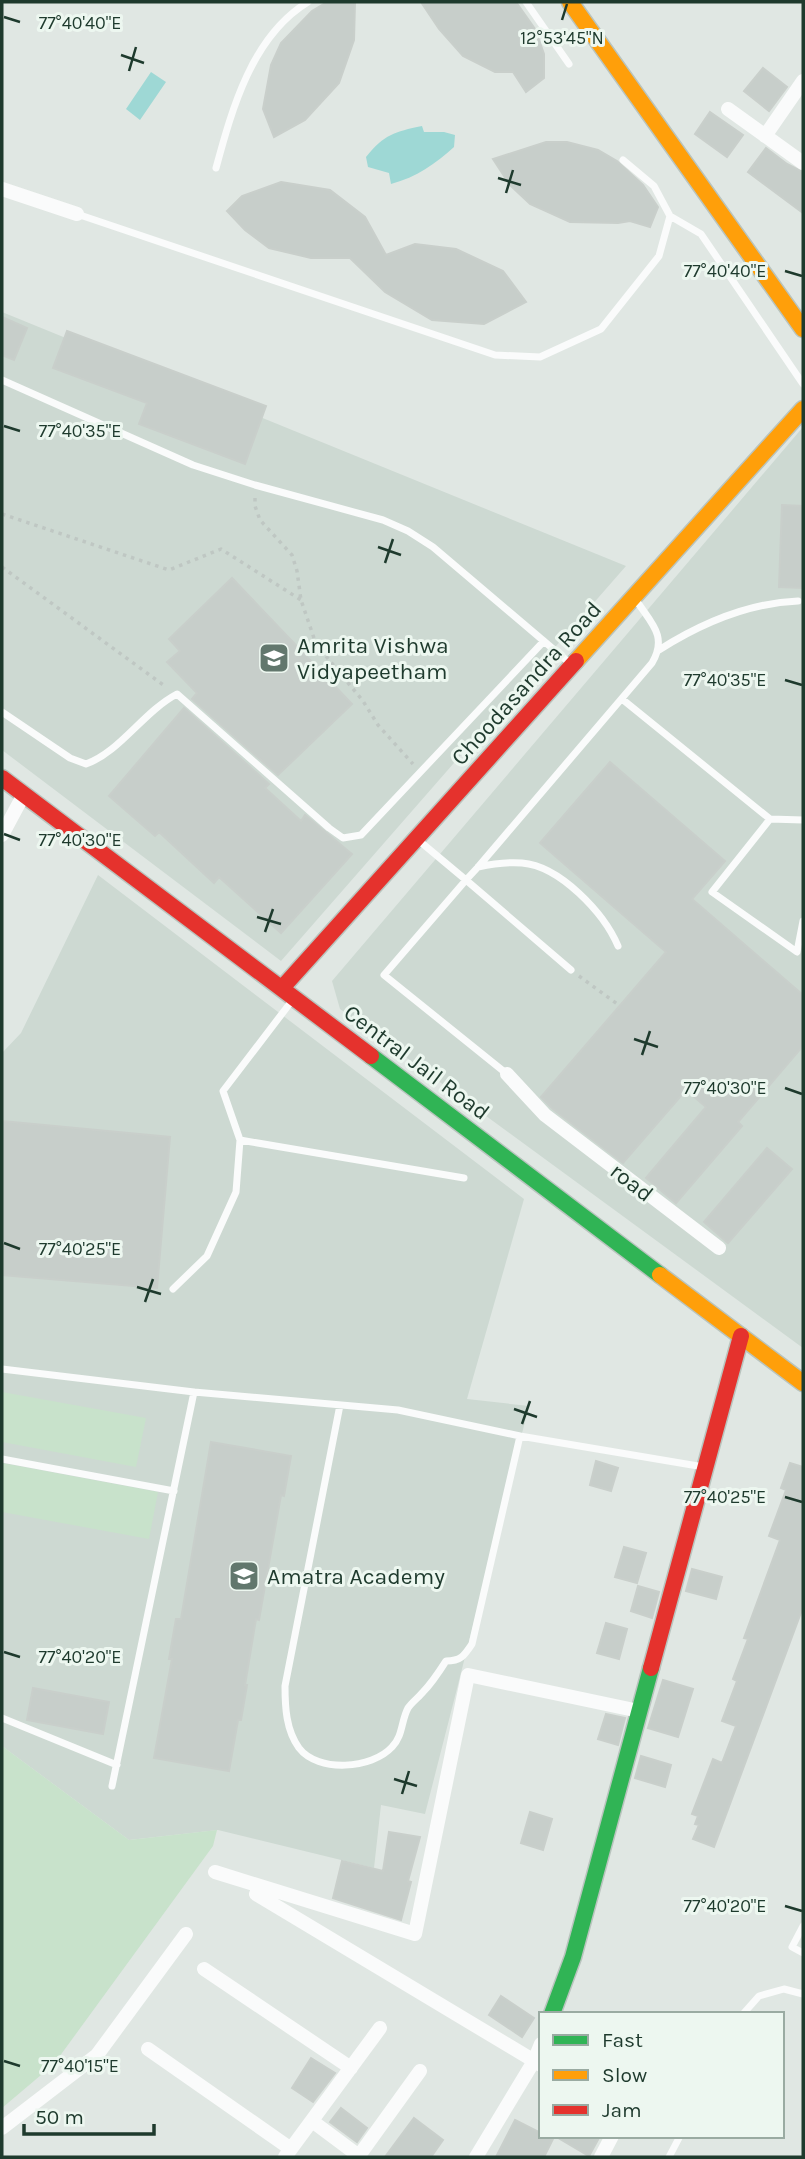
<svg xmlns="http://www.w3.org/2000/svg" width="805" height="2159" viewBox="0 0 805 2159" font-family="Karla,sans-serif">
<rect width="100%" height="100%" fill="#e0e7e3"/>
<path fill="#cdd9d2" d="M2 312 626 566 281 961 2 750Z
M803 427V1348L340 1009 332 981Z
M98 875 524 1199 467 1399 529 1406 425 1814 381 1805 374 1868 218 1830 129 1840 2 1746V1053L21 1033Z"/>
<path fill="#c8e2cb" d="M2 1392 146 1418 136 1467 2 1442Z
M2 1463 158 1492 149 1539 2 1512Z
M2 1746 129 1840 217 1830 213 1846 54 2064 2 2108Z"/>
<path fill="#9ed8d5" d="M151 72 166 82 140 120 126 109Z
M422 126 424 132H444L455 135 454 147C435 164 417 177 391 184L389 173 368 167 366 157C385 134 394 132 422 126Z"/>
<path fill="#c7ceca" stroke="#c9cfcb" stroke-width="2" d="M327 2H355L354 40 339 83 305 120 274 137 263 109 271 65 281 43 312 11Z
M421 2H516L535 29 544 54V78L526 92 513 72H495L463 56 439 29Z
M763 68 787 87 769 111 744 91Z
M710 112 743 135 727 157 695 134Z
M546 142H567L598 150 617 161 643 185 658 207 650 227 630 221 618 223 570 222 530 204 510 185 493 159Z
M766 148 787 164 803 172V213L748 172Z
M281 182 330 190 365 217 386 255 415 244 456 249 503 271 526 302 484 324 432 320 385 292 350 258H311L269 248 245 230 227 211 242 196Z
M2 317 27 328 14 360 2 355Z
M67 331 266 406 245 464 139 424 147 403 53 368Z
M782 505 803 506V588L779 587Z
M232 578 352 704 278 775 192 699 197 693 167 662 180 651 169 639Z
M184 708 269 784 265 788 301 821 305 815 352 854 281 933 219 877 214 883 159 832 155 836 109 796Z
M610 762 725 861 692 899 803 995V1046L738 1122 742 1126 676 1203 646 1178 706 1107 686 1090 623 1163 553 1109 541 1097 666 952 540 843Z
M2 1121 170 1137 157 1288 2 1275Z
M767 1148 792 1169 728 1243 704 1222Z
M211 1442 291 1456 284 1496 281 1495 259 1620 256 1619 245 1685H247L241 1720H238L229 1771 154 1758 172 1659H169L176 1619H181Z
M596 1461 618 1468 611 1491 590 1485Z
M790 1463 803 1467V1607L714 1847 693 1839 699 1825 695 1824 698 1816 692 1814 713 1759 722 1763 736 1726 722 1721 737 1681 733 1679 748 1639 744 1638 780 1540 769 1536 786 1490 781 1488Z
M624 1547 646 1553 637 1583 615 1577Z
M692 1569 722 1577 716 1599 686 1591Z
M638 1586 659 1592 652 1618 631 1611Z
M606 1623 627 1629 619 1659 597 1653Z
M663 1680 693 1689 678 1737 648 1728Z
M33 1688 109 1702 103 1734 27 1720Z
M606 1714 625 1718 618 1745 598 1739Z
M641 1756 671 1765 665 1787 635 1778Z
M530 1812 552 1819 543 1850 521 1843Z
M389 1832 420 1837 408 1881 411 1882 401 1920 333 1898 342 1861 383 1871Z
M501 1996 534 2018 522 2037 489 2015Z
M311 2058 335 2073 313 2102 292 2088Z
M341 2108 367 2128 357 2142 330 2122Z
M414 2118 443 2140 431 2157H385Z
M515 2120 541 2133V2136H547L553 2139 544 2157H496Z
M555 2136H600L589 2156Z"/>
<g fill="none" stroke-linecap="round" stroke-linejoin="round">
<g stroke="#b9c4be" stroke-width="19">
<path id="fast" d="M371 1056 660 1275
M552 2014 573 1957 651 1668"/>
</g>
<g stroke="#b9c4be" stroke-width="19">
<path id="slow" d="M570 2 803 329
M576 661 803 409
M660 1275 803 1383"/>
</g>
<g stroke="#b9c4be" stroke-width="19">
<path id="jam" d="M2 778 371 1056
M282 988 576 661
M651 1668 741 1336"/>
</g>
<path stroke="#bfc7c3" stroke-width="3.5" stroke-dasharray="3.5 5" stroke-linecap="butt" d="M255 498V506L260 520 292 555 297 571 301 600 316 644 363 701 378 725 413 764
M2 514 169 570 221 549 301 600
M2 567 166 687
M579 976 620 1006"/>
<path stroke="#fafbfb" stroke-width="7" d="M526 2 569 64
M216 168C232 109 252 36 308 2
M77 214 495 355 540 357 601 329 659 256 670 216 654 186 623 160
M670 216 701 234 803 384
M2 380 193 465 255 485 383 520 408 531 433 547 572 665
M659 650C700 624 749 603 798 601
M622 699 770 819 803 820
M2 712 70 758 86 764C120 752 143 712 177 694L329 828 343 838 361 835 544 641
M770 819 712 892 797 952 803 921
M417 839 466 880 478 867 652 663C668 636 651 623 636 600
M478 867C492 864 508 862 522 863 560 866 604 913 618 946
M507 1074 384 975 466 880 571 970
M240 1140 464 1178
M173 1289 207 1256 236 1192 240 1140 223 1091 294 998
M2 1369 194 1392 398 1410 520 1436 704 1467
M340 1405 285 1686C285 1707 286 1730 299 1748 318 1773 372 1769 392 1747 403 1736 401 1721 408 1708 412 1702 419 1697 423 1692 432 1683 439 1672 446 1661 461 1661 464 1656 472 1644L520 1436
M2 1459 174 1491
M2 1718 117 1765
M112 1786 194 1392
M803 1926 792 1947 803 1953
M743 2014 759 1996 784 1989 803 1994
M669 2157 680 2136"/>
<path stroke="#fafbfb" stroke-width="14" d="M728 109 803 163
M765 136 803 81
M2 189 77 214
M2 835 24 794
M507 1074 545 1115 719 1248
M215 1872 415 1934 468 1675 639 1711
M256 1894 541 2065
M204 1969 351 2068
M148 2049 291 2149
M312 2121 359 2156
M2 2128 97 2055 186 1934
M285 2157 380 2028
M358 2157 420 2071
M476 2157 534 2061 541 2044
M601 2157 612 2136"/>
<use href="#fast" stroke="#30b455" stroke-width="16"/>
<use href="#slow" stroke="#ff9f0a" stroke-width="16"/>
<use href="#jam" stroke="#e5322d" stroke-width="16"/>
</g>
<path fill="none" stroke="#1e3a2d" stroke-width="2.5" d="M4 17 20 22M562 20 567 4M121 55 144 63M129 71 136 47M498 178 521 185M506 193 513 170M785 271 802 276M4 426 20 431M378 547 401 555M385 563 393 539M785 680 802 685M4 834 20 840M257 917 281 924M265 932 273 909M634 1039 658 1047M642 1055 650 1031M785 1088 802 1094M4 1243 20 1249M137 1287 161 1294M145 1302 153 1279M514 1409 537 1417M522 1424 530 1401M785 1497 802 1502M4 1652 20 1657M394 1779 417 1786M402 1794 409 1771M785 1906 802 1911M4 2061 20 2066"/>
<defs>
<g id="university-square" transform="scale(1.575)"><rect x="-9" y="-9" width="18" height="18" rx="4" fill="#62776d" stroke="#edf7f0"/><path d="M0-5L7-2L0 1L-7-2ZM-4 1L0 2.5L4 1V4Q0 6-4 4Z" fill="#fff"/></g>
<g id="school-square" transform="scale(1.575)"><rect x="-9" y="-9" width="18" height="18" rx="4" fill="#62776d" stroke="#edf7f0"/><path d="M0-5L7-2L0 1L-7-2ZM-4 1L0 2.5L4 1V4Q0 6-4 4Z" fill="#fff"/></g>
</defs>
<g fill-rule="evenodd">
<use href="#university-square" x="274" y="658"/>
<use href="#school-square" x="244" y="1576"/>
</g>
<g text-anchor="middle" stroke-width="6" stroke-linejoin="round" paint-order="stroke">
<g font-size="23" fill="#1e3a2d" stroke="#edf7f0" text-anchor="start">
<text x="297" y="653">Amrita Vishwa<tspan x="297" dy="26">Vidyapeetham</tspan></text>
<text x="267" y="1584">Amatra Academy</text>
</g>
<g font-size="23" fill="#1e3a2d" stroke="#edf7f0">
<text transform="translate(526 683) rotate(-48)" y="8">Choodasandra Road</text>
<text transform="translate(417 1062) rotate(37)" y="8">Central Jail Road</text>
<text transform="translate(632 1182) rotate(38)" y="8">road</text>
</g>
</g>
<g font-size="18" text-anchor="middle" fill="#1e3a2d" stroke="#edf7f0" stroke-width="6" stroke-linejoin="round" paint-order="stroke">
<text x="80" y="29">77°40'40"E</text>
<text x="562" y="44">12°53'45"N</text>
<text x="725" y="277">77°40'40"E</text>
<text x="80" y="437">77°40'35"E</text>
<text x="725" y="686">77°40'35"E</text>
<text x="80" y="846">77°40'30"E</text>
<text x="725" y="1094">77°40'30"E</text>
<text x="80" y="1255">77°40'25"E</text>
<text x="725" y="1503">77°40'25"E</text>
<text x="80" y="1663">77°40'20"E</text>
<text x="725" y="1912">77°40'20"E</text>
<text x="80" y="2072">77°40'15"E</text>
</g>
<rect width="805" height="2159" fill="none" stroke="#1e3a2d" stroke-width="7"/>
<rect x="539" y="2012" width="245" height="126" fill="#edf7f0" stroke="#9aaba2" stroke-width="2"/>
<rect x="553" y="2035" width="35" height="10" fill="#30b455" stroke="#9aaba2" stroke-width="2"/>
<text x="602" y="2047" font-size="21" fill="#1e3a2d">Fast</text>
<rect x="553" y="2070" width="35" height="10" fill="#ff9f0a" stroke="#9aaba2" stroke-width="2"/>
<text x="602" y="2082" font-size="21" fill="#1e3a2d">Slow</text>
<rect x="553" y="2105" width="35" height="10" fill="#e5322d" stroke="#9aaba2" stroke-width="2"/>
<text x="602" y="2117" font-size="21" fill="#1e3a2d">Jam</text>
<path d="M24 2124v10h130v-10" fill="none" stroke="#1e3a2d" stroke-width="3.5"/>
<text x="35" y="2124" font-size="21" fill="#1e3a2d" stroke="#edf7f0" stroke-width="5" paint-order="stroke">50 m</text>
</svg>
